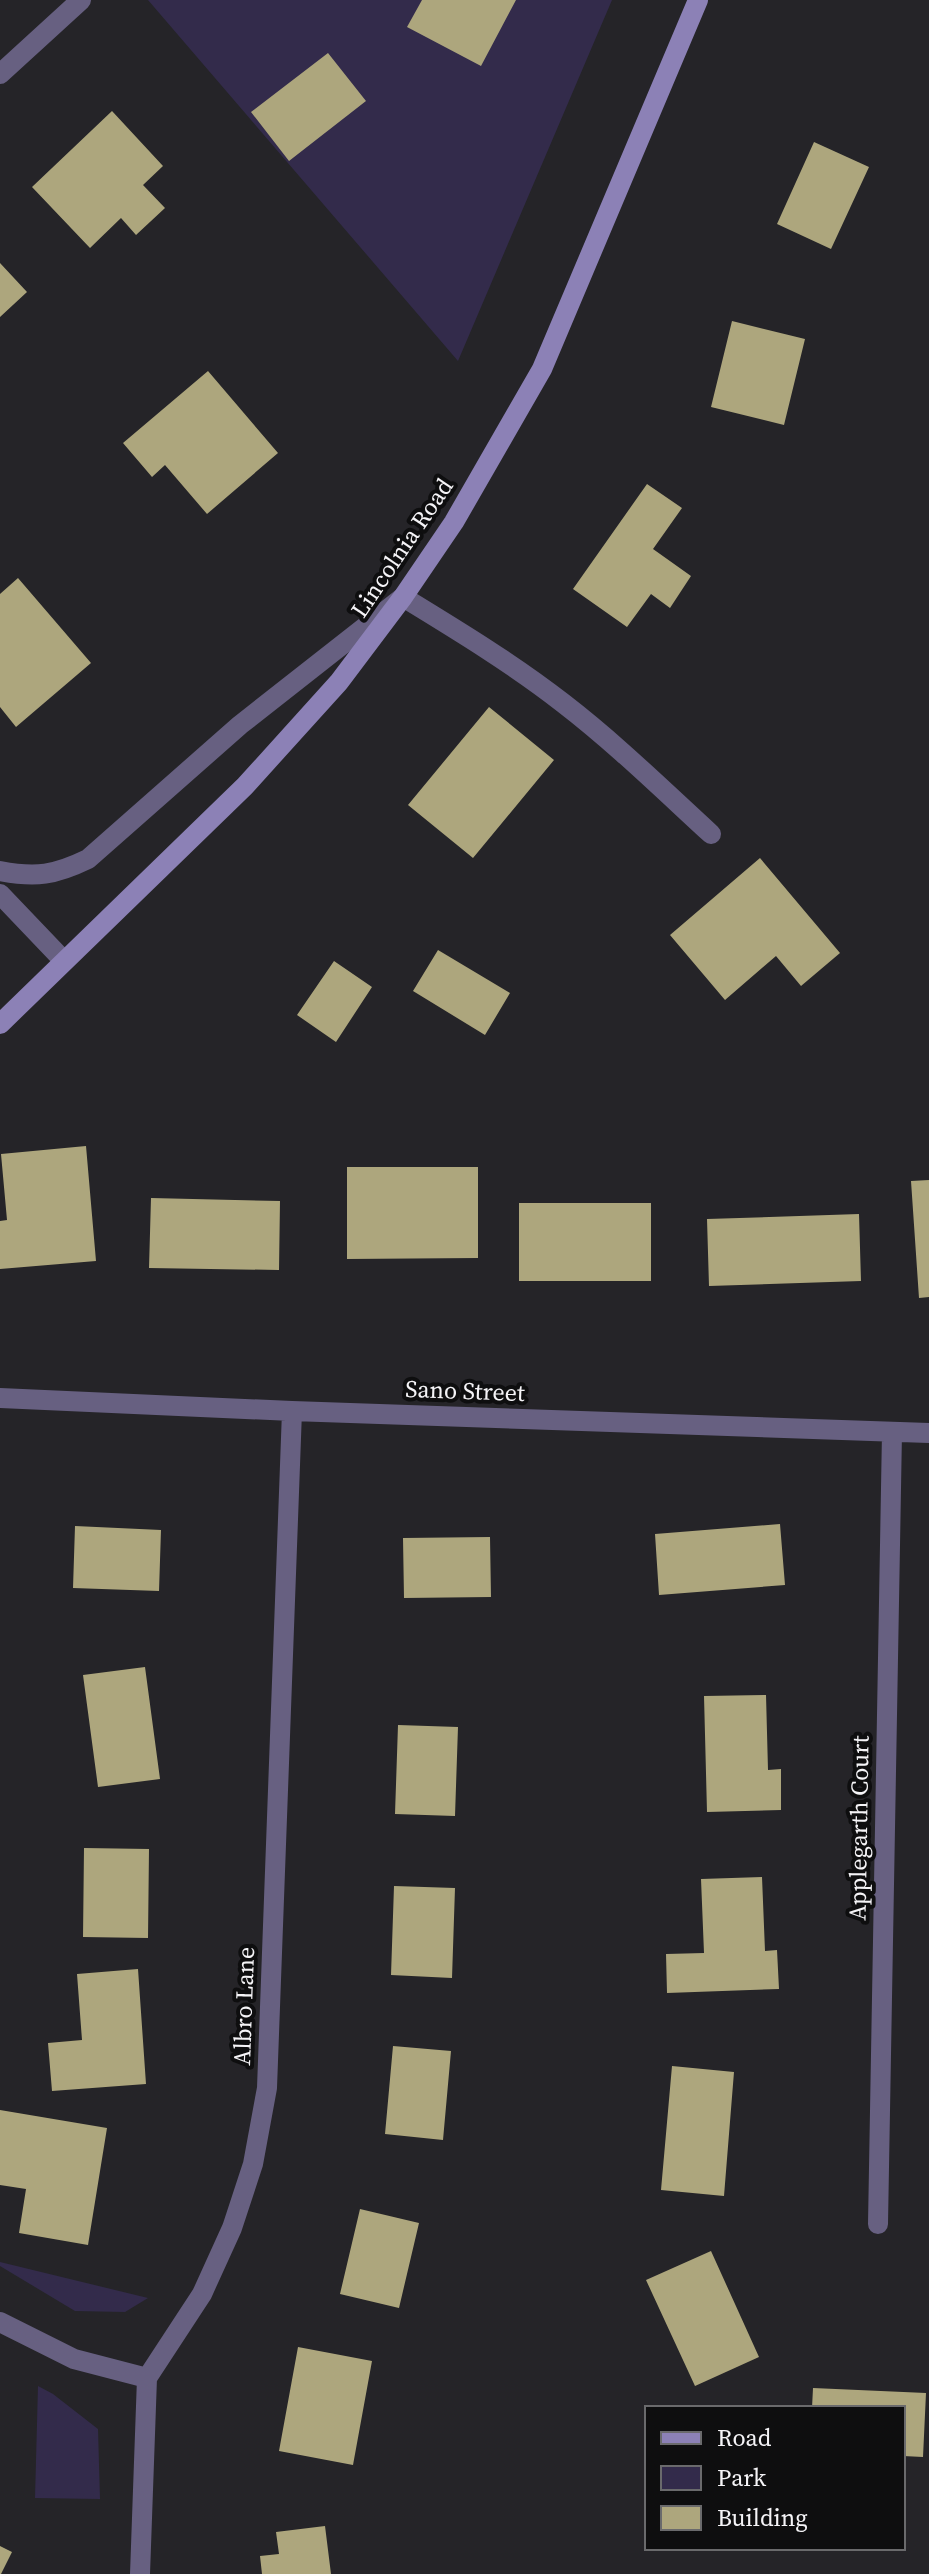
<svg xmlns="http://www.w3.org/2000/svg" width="929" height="2574" viewBox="0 0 929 2574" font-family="'Source Serif 4',serif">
<rect width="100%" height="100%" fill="#252428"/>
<path fill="#332b4b" d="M148 0H612L458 361Z
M0 2262 148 2298 125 2312 75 2311 0 2266Z
M38 2386 53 2394 98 2429 100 2499 35 2498Z"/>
<path fill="#ada67d" d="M422 0H516L481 66 407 27Z
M328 53 366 101 289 161 251 112Z
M112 111 163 166 143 185 165 208 136 235 121 218 90 248 32 187Z
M814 142 869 167 831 249 777 224Z
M0 263 27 292 0 317Z
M732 321 805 339 784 425 711 407Z
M208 371 278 453 207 514 165 465 152 477 123 443Z
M647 484 682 508 653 549 691 576 670 608 651 594 627 627 573 589Z
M18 578 91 663 16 727 0 707V594Z
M489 707 554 760 473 858 408 805Z
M760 858 840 953 801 986 776 956 725 1000 670 935Z
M438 950 510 993 485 1035 413 991Z
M334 961 372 987 336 1042 297 1015Z
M86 1146 96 1261 0 1269V1221L7 1220 1 1154Z
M347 1167H478V1258L347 1259Z
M929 1180V1297L919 1298 911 1181Z
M151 1198 280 1201 279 1270 149 1268Z
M519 1203H651V1281H519Z
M859 1214 861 1281 709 1286 707 1219Z
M780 1524 785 1585 659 1595 655 1534Z
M75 1526 161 1530 159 1591 73 1588Z
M490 1537 491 1597 404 1598 403 1538Z
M145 1667 160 1779 98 1787 83 1675Z
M766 1695 768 1770 781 1769V1810L707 1812 704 1696Z
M398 1725 458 1727 455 1816 395 1814Z
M84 1848 149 1849 148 1938 83 1937Z
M762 1877 765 1951 777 1950 779 1989 667 1993 666 1954 704 1953 701 1879Z
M394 1886 455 1888 452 1978 391 1975Z
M138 1969 146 2084 52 2091 48 2043 82 2040 77 1974Z
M393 2046 451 2051 443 2140 385 2134Z
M672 2066 734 2072 724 2196 661 2190Z
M0 2110 107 2128 88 2245 19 2233 26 2189 0 2185Z
M360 2209 419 2223 399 2308 340 2294Z
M711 2251 759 2357 695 2386 646 2280Z
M298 2347 372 2361 353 2465 279 2451Z
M813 2388 926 2393 923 2457 903 2456V2408H812Z
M325 2526 331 2574H262L260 2556 279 2554 276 2532Z
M0 2546 12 2552 1 2574H0Z"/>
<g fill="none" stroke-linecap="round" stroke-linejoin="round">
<path stroke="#676081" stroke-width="20" d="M0 871C36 878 55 875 88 859L240 725 403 597C457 630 513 664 563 703 615 743 662 789 711 834"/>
<path stroke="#676081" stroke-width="20" d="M0 74 81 0
M0 894 64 961
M0 1398 292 1411 929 1433
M878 2224 892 1432
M0 2322 74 2359 147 2378
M140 2574 147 2378 202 2294 232 2228 253 2164 267 2088 292 1411"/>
<path stroke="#8c81b6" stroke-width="20" d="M0 1024 245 786 339 682 403 597 454 522 542 369 698 0"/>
</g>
<g text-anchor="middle" stroke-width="8" stroke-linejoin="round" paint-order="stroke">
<g font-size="24" fill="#f5f4f7" stroke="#0e0e0f">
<text transform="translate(402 548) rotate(-56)" y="8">Lincolnia Road</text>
<text transform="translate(465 1391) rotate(2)" y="8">Sano Street</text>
<text transform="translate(859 1828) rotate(-89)" y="8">Applegarth Court</text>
<text transform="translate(244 2006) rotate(-88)" y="8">Albro Lane</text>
</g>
</g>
<rect x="645" y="2406" width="260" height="144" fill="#0e0e0f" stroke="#6a6a6c" stroke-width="2"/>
<rect x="661" y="2432" width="40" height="12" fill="#8c81b6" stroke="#6a6a6c" stroke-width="2"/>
<text x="717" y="2446" font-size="24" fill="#f5f4f7">Road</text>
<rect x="661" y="2466" width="40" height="24" fill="#332b4b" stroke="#6a6a6c" stroke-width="2"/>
<text x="717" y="2486" font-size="24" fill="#f5f4f7">Park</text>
<rect x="661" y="2506" width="40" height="24" fill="#ada67d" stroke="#6a6a6c" stroke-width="2"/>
<text x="717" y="2526" font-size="24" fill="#f5f4f7">Building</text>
</svg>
